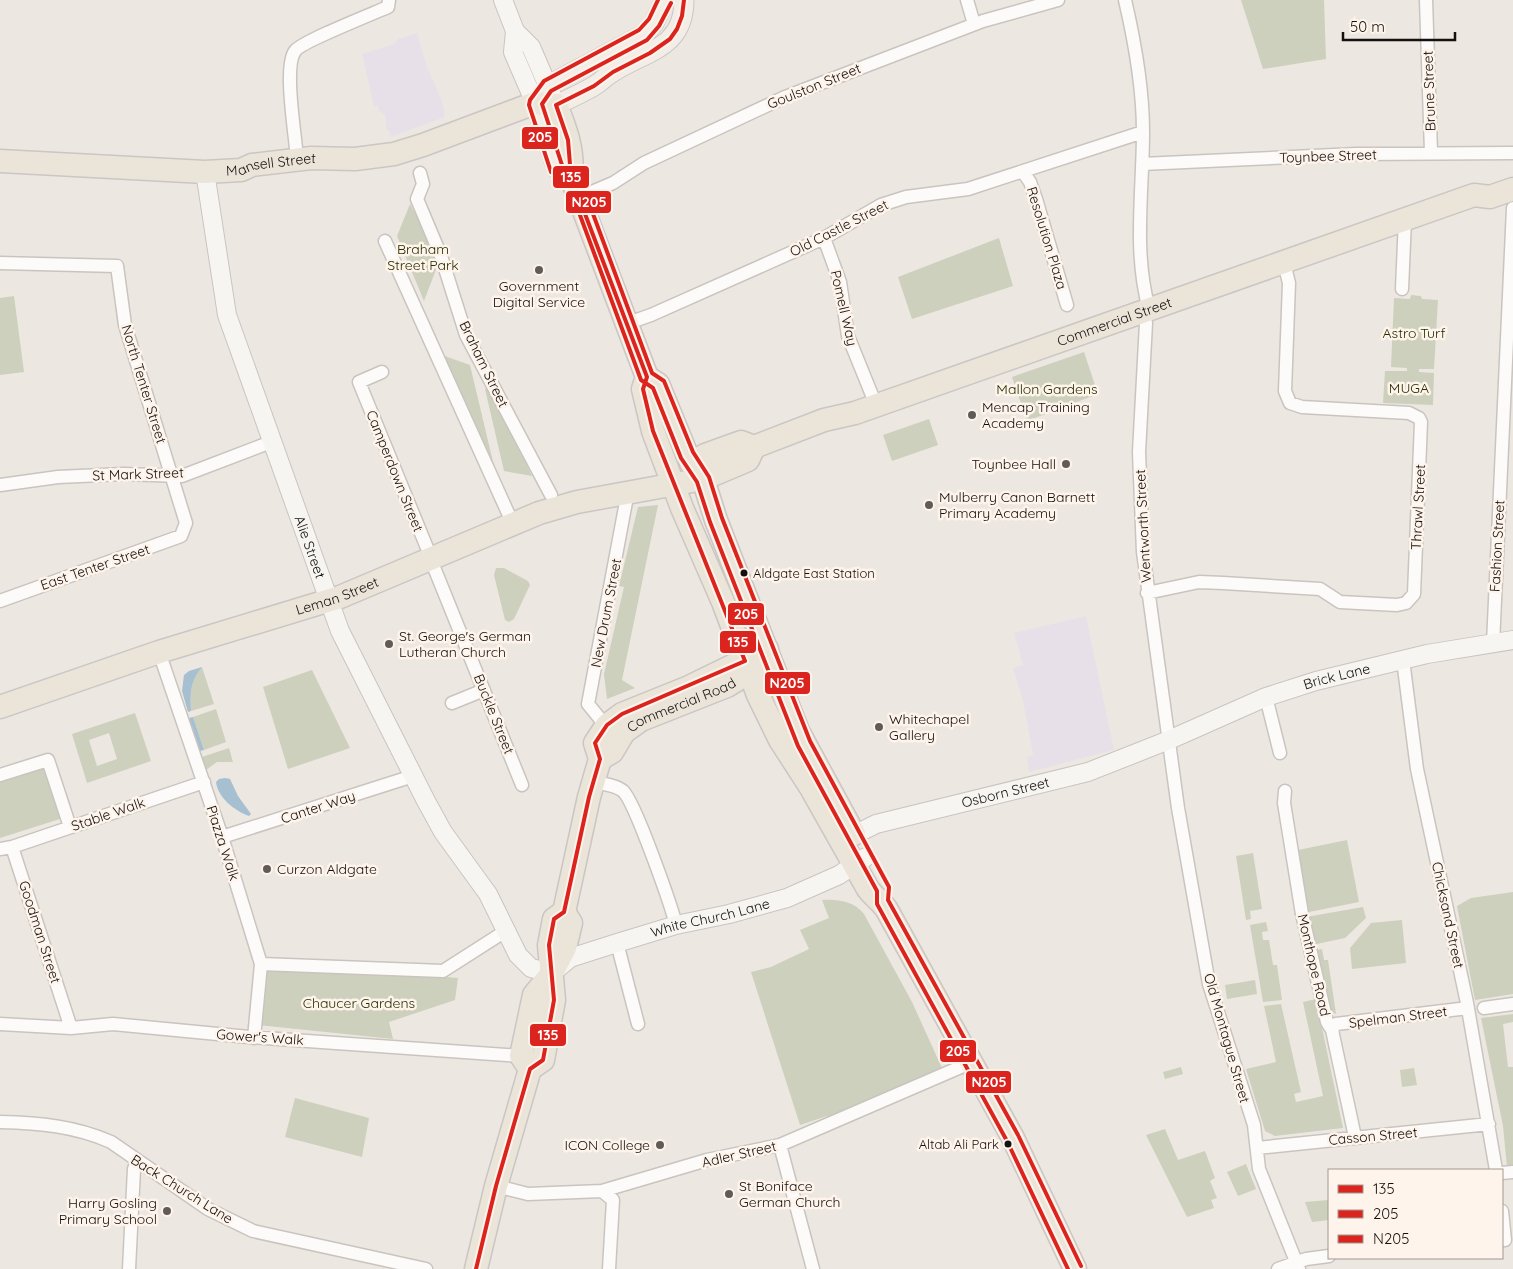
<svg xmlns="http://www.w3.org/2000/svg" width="1513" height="1269" viewBox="0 0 1513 1269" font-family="Quicksand,sans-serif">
<rect width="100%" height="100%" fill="#ede7e1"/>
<path fill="#e8e0e9" d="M417 33 427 67 442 101 445 117 391 137 389 130 387 131 385 115 379 111 378 106 374 107 362 54 394 44 398 39Z
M1086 616 1114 750 1029 772 1027 757 1033 755 1023 701 1013 668 1023 665 1014 633Z"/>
<path fill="#cdd0bc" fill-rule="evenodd" d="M1241 0H1324L1326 59 1263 69Z
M410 204 440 259 424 301 397 236Z
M999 238 1013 286 912 319 898 277Z
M1411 295 1421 296 1422 299 1438 300 1434 369H1419V372L1434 373 1433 405 1383 403 1385 371H1407V368L1391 367 1394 298 1410 299Z
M14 296 24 372 0 375V298Z
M1084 352 1098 394 1027 421 1012 377Z
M442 355 470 365 494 466Z
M489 388 532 476 504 471 485 389Z
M929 419 938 445 892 461 883 435Z
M658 505 622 680 635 688 607 699 604 674 624 587 619 586 638 507Z
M496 568H504L528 581 530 585 514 619 509 622 505 620 494 575Z
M202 667 214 704 191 711C190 693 190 682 202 667Z
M312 670 350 748 288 769 263 687Z
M216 709 226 742 204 750 193 717Z
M135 713 151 761 87 783 72 734ZM109 733 117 759 97 766 89 740Z
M229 748 233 762H217L206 770 202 757Z
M46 767 63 818 0 838V782Z
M1347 840 1359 902 1304 913 1298 850Z
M1253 853 1262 909 1250 911 1251 919 1246 920 1236 856Z
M1513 892V994L1475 1000 1457 906 1471 898Z
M822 900C837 899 854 901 864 914L912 1002 942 1068 829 1118 827 1116 800 1125 751 972 771 967 809 949 800 930 829 918Z
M1363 907 1366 918 1345 938 1312 945 1306 917Z
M1402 920 1406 963 1352 969 1350 948 1371 923Z
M1266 922 1268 931 1262 932 1263 940H1269L1273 965H1277L1282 1000 1263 1002 1250 925Z
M1322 949 1324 960H1328L1336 1014 1331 1012 1316 950Z
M264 961 458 978 455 1000 389 1022 393 1039 258 1025Z
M1255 980 1257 994 1227 999 1225 985Z
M1316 999 1343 1128 1275 1136 1265 1131 1246 1069 1276 1062 1264 1006 1281 1004 1301 1092 1294 1094 1296 1102 1323 1096 1303 1002Z
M1513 1014V1022L1503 1024 1508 1067H1513V1166L1507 1167 1503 1126 1481 1018Z
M1181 1067 1183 1074 1165 1079 1163 1072Z
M1414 1068 1417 1085 1402 1087 1400 1070Z
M295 1098 369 1118 362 1157 285 1137Z
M1165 1129 1178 1160 1205 1151 1215 1178 1210 1181 1217 1198 1211 1200 1214 1208 1187 1217 1146 1135Z
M1246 1164 1256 1189 1238 1196 1227 1172Z
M1329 1200V1220L1312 1222 1305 1202Z"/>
<path fill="#a6bfd1" d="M202 667C190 682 190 693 191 711L188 712 182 691 184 675 189 671Z
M193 717 204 750 200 751 189 718Z
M225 778 230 779 238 796 251 814 249 816C235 811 218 798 216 782L219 779Z"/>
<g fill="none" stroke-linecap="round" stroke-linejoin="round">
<g stroke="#c9c4c0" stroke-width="15">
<path id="street" d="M967 0 974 24
M1125 0C1135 43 1143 87 1143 132 1143 190 1133 252 1149 309
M1426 0 1431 152
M297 160C296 137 283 67 295 51 301 42 372 14 388 7L389 0
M1142 164 1356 154 1513 153
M1023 172 1030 182 1036 199 1067 305
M420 173 423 184 417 199 441 256 466 335 551 495
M580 197 613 183 644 163 785 97 983 21 1058 0
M824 238 840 282 848 336 876 405
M385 241 508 513
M0 263 117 266 125 325 186 523 181 536 0 601
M1402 289 1405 219
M1143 311 1146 323 1139 452 1143 552 1178 808 1209 984 1254 1125 1259 1169 1299 1269
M628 323 651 315 824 238 881 205 906 197 968 189 1143 132
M382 372 359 382 432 560
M0 485 58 477 123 474 182 476 271 442
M431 560 522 785
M1147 593 1199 582 1223 583 1320 589 1340 602 1397 605 1406 603 1414 594 1421 422 1419 418 1409 413 1302 407 1290 403 1285 391 1289 283 1284 263
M1493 644 1513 208
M159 652 222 837 261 964 254 1038
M1403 660 1417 769 1467 1003 1496 1170
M1266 697 1280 753
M452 703 484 690
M601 720 588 704 626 502
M0 775 48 760 70 827
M594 782C603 784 616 785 623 791 635 802 671 905 676 925
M1285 791 1284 803 1302 914 1327 1022 1332 1030 1355 1137
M222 837 413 776
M12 847 204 782
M0 849 12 847 71 1028
M617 943 638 1024
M261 964 443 971 507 930
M1484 1008 1513 1004
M0 1024 71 1028 113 1024 249 1037 521 1056
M1332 1030 1336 1024 1468 1008
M0 1122C39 1123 75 1126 111 1142L208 1209 253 1231 426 1269
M780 1145 813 1269
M1257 1148 1489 1124
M1502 1173 1513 1172
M496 1186 528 1194 602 1191 707 1160 780 1145 970 1063
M602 1191 613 1200 609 1269
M1502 1211 1505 1240
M129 1269 134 1169 137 1161
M1278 1269 1306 1259 1329 1256"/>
</g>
<g stroke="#c9c4c0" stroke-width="20">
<g id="secondary">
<path d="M503 0 515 31 531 47 553 98"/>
<path d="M515 31 513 52 535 103"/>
<path id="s1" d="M205 172 227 315 340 631 426 801 443 832 488 894 518 955 531 968 552 973 570 958 617 943 676 925 729 914 787 898 839 875 866 857"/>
<path id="s2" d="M844 840 876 824 1088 772 1169 740 1266 697 1316 681 1427 654 1513 640"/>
</g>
</g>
<g stroke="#cac6c4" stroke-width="21">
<path id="primary" d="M556 105C569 99 582 93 594 86 601 82 606 76 613 72 645 51 684 49 684 0
M571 177 557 169 555 164 535 103 547 86 643 35 654 23 665 0"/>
</g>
<g stroke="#cac6c4" stroke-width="25">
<g id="highway">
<path id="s3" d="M0 161 205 172 241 170 252 165 311 158 355 159 394 154 423 145 535 103 556 105C566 129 574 151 571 177L647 377 643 389 653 431 682 508 723 602 758 695 780 740 811 788 868 889C874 897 881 901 887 910L1013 1138 1075 1269"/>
<path d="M647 377 658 384 687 455 703 479 716 520 798 731 854 834"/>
<path id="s4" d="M691 463 705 455 741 442 754 447 824 420 855 413 1474 195 1490 197 1513 189"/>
<path id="s5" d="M0 707 159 652 340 597 539 513 577 502 703 479 748 460 754 447"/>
<path id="s6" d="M600 759 612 752 624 732 641 720 727 686 753 670"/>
<path d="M530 1069 521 1056 534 995 552 973 565 948 571 923 564 912"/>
<path d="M476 1269 496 1186 530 1069 543 1060 554 1000 549 945 554 919 564 912 589 797 600 759 595 743 607 725 622 714 689 687 767 649"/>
</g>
</g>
<use href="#street" stroke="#fcfbfa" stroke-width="12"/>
<use href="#secondary" stroke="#f7f5f1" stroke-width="18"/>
<use href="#primary" stroke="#f3ede7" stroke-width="19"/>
<use href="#highway" stroke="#ebe4d9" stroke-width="22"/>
<g stroke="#fef4eb" stroke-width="8">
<path id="bus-1" d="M476 1269 496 1186 530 1069 543 1060 554 1000 549 945 554 919 564 912 589 797 600 759 595 743 607 725 622 714 745 661 653 431 643 389 647 377 571 177 568 140 556 105 594 86 613 72 650 53 670 39 677 29 682 16 684 0"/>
</g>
<g stroke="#fef4eb" stroke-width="8">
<path id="bus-2" d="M658 0 649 19 639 30 544 81 530 100 529 105 551 172 566 181 574 199 641 380 653 388 681 458 697 482 710 522 798 746 877 891V904L1007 1141 1068 1269"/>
</g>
<g stroke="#fef4eb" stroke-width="8">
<path id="bus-3" d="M671 3 659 26 647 40 551 91 542 104 562 165 576 173 586 195 652 373 664 381 693 452 709 477 722 518 810 741 889 887 888 900 1018 1135 1081 1266"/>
</g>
<use href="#bus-1" stroke="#dc241f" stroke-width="4"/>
<use href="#bus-2" stroke="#dc241f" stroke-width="4"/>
<use href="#bus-3" stroke="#dc241f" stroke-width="4"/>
</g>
<g fill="#605b57" stroke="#fef4eb" stroke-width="2">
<circle cx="539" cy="270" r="5"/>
<circle cx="972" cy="415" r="5"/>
<circle cx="1066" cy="464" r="5"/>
<circle cx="929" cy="505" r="5"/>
<circle cx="389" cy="644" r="5"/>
<circle cx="879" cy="727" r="5"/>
<circle cx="267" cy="869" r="5"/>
<circle cx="660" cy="1145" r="5"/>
<circle cx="729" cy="1194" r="5"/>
<circle cx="167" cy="1211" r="5"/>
</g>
<g fill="#14100d" stroke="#fef4eb" stroke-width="2">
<circle cx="744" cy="573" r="4.5"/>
<circle cx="1008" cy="1144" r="4.5"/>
</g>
<g text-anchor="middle" stroke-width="5" stroke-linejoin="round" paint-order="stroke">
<g font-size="13" fill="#14100d" stroke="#fef4eb" text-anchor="start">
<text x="753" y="578">Aldgate East Station</text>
<text x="999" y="1149" text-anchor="end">Altab Ali Park</text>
</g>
<g font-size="14" fill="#14100d" stroke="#fef4eb">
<text transform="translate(814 86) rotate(-22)" y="5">Goulston Street</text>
<text transform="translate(1429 91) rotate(-92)" y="5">Brune Street</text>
<text transform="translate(1328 156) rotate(-2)" y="5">Toynbee Street</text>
<text dy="5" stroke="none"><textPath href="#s3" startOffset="272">Mansell Street</textPath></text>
<text transform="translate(839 228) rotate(-27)" y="5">Old Castle Street</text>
<text transform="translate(1047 238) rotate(73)" y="5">Resolution Plaza</text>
<text transform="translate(844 308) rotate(77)" y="5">Pomell Way</text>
<text dy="5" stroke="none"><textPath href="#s4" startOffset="450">Commercial Street</textPath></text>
<text transform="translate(484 364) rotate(64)" y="5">Braham Street</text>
<text transform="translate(144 384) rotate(73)" y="5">North Tenter Street</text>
<text transform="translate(395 471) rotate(68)" y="5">Camperdown Street</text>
<text transform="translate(138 474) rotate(-2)" y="5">St Mark Street</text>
<text transform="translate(1418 507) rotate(-87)" y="5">Thrawl Street</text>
<text transform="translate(1143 526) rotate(-93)" y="5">Wentworth Street</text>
<text transform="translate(1497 546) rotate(-87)" y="5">Fashion Street</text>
<text dy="5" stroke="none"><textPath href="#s1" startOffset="391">Alie Street</textPath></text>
<text transform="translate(95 567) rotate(-19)" y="5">East Tenter Street</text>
<text dy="5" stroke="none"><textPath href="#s5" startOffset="355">Leman Street</textPath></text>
<text transform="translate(606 613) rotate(-79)" y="5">New Drum Street</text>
<text dy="5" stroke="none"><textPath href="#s2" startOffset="521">Brick Lane</textPath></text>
<text dy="5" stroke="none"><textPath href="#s6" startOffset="101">Commercial Road</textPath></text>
<text transform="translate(494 714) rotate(68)" y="5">Buckle Street</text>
<text dy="5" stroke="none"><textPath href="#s2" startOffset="169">Osborn Street</textPath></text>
<text transform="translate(318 807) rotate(-18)" y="5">Canter Way</text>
<text transform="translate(108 814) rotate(-19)" y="5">Stable Walk</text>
<text transform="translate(223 843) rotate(72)" y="5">Piazza Walk</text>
<text transform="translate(1448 915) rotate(78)" y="5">Chicksand Street</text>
<text dy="5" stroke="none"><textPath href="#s1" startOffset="1060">White Church Lane</textPath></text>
<text transform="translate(40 932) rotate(72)" y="5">Goodman Street</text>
<text transform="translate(1314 965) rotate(77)" y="5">Monthope Road</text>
<text transform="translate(1398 1017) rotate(-7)" y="5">Spelman Street</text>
<text transform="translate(260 1037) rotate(4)" y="5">Gower's Walk</text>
<text transform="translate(1227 1038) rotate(74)" y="5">Old Montague Street</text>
<text transform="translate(1373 1136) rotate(-5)" y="5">Casson Street</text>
<text transform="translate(739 1154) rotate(-13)" y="5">Adler Street</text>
<text transform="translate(182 1189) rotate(32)" y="5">Back Church Lane</text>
</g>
<g font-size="14" fill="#253000" stroke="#fef4eb">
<text x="423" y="254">Braham<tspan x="423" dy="16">Street Park</tspan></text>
<text x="1414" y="338">Astro Turf</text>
<text x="1409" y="393">MUGA</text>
<text x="1047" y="394">Mallon Gardens</text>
<text x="359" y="1008">Chaucer Gardens</text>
</g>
<g font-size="14" fill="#14100d" stroke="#fef4eb" text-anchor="start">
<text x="539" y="291" text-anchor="middle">Government<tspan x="539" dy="16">Digital Service</tspan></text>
<text x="982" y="412">Mencap Training<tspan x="982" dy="16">Academy</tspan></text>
<text x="1056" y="469" text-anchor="end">Toynbee Hall</text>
<text x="939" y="502">Mulberry Canon Barnett<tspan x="939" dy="16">Primary Academy</tspan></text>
<text x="399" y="641">St. George's German<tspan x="399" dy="16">Lutheran Church</tspan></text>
<text x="889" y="724">Whitechapel<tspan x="889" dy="16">Gallery</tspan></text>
<text x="277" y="874">Curzon Aldgate</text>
<text x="650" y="1150" text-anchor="end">ICON College</text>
<text x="739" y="1191">St Boniface<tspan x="739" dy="16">German Church</tspan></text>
<text x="157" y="1208" text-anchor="end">Harry Gosling<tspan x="157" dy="16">Primary School</tspan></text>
</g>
</g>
<g stroke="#fef4eb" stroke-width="2">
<rect x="521" y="126" width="38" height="24" rx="5" fill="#dc241f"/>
<rect x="552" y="165" width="38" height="24" rx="5" fill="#dc241f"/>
<rect x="565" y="190" width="47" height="24" rx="5" fill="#dc241f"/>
<rect x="727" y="602" width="38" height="24" rx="5" fill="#dc241f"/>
<rect x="719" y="630" width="38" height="24" rx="5" fill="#dc241f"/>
<rect x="764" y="671" width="47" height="24" rx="5" fill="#dc241f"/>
<rect x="529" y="1023" width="38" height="24" rx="5" fill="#dc241f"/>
<rect x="939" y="1039" width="38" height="24" rx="5" fill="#dc241f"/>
<rect x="965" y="1070" width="47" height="24" rx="5" fill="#dc241f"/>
</g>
<g font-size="14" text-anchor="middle" font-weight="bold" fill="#fff">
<text x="540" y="142">205</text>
<text x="571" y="182">135</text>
<text x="589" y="207">N205</text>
<text x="746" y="619">205</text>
<text x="738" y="647">135</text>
<text x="787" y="688">N205</text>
<text x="548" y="1040">135</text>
<text x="958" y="1056">205</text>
<text x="989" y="1087">N205</text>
</g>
<rect x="1328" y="1169" width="175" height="90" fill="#fef4eb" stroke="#a09992"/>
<rect x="1338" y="1185" width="25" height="8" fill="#dc241f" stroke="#a09992"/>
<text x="1373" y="1194" font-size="15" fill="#14100d">135</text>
<rect x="1338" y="1210" width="25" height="8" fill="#dc241f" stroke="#a09992"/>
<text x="1373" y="1219" font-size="15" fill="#14100d">205</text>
<rect x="1338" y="1235" width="25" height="8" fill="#dc241f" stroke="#a09992"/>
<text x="1373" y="1244" font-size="15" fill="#14100d">N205</text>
<path d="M1343 32v8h112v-8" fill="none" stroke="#14100d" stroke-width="2.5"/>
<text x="1350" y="32" font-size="15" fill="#14100d" stroke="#fef4eb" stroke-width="4" paint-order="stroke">50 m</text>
</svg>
